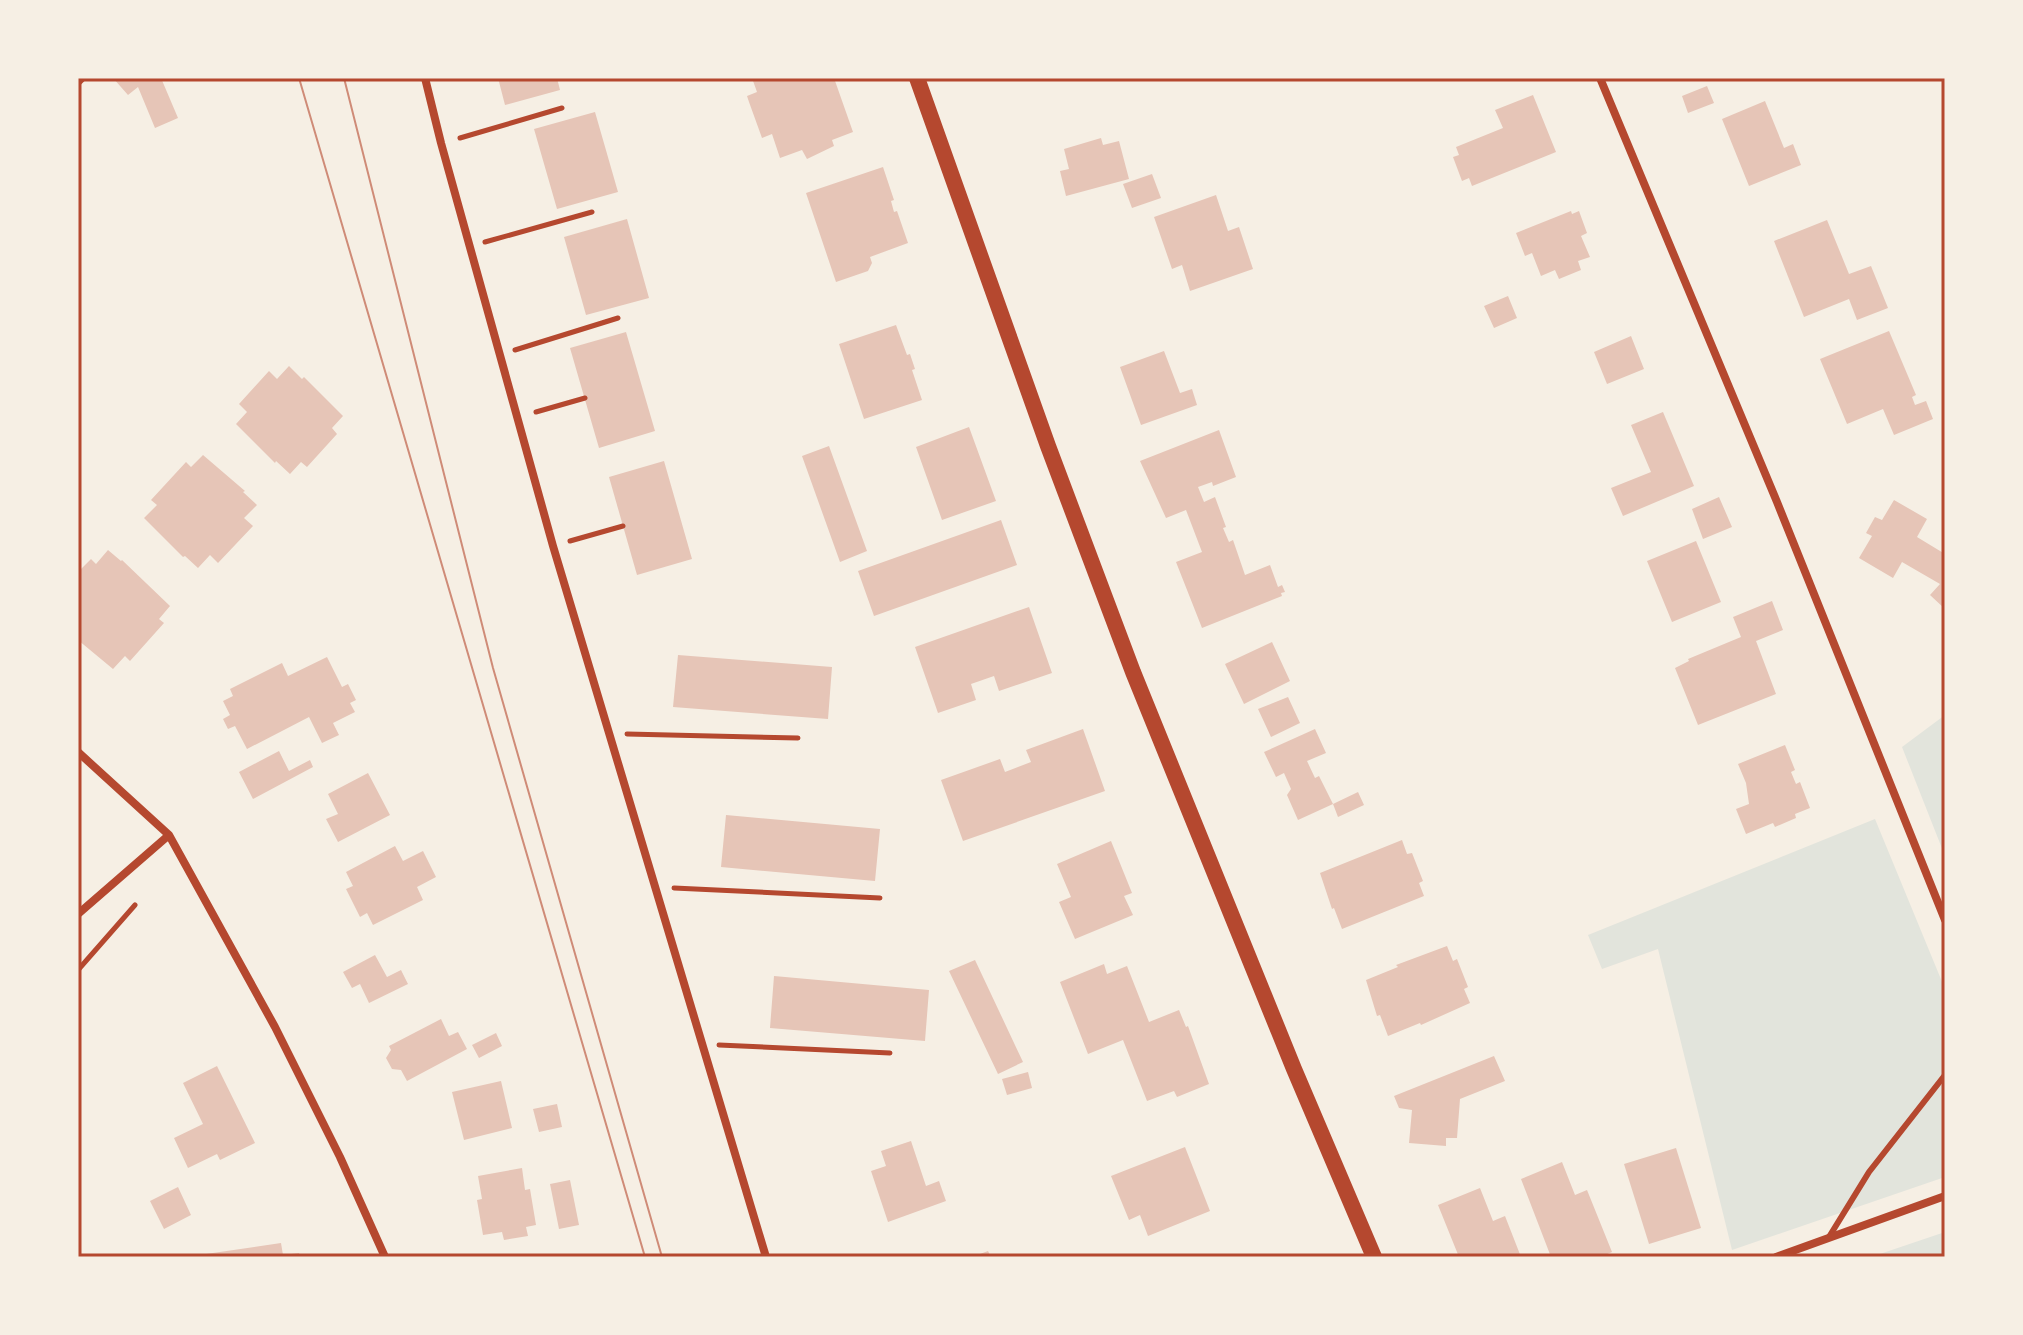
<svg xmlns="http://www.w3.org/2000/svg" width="2023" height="1335" viewBox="0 0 2023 1335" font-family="'DM Sans',sans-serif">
<rect width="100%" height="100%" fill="#f6efe4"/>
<path fill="#e2e4dc" d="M1945 715V856L1902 747Z
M1875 819 1945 989V1177L1732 1250 1658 949 1602 969 1588 935Z
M1945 1232V1257H1871Z"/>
<path fill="#e6c5b7" d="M113 78H161L178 118 155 128 138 87 128 95Z
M498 78H557L560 90 505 105Z
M752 78H834L853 132 832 140 834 146 807 159 802 150 780 158 772 134 762 138 749 102 747 96 757 92Z
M1707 86 1714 103 1688 113 1682 96Z
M1533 95 1556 152 1472 186 1469 178 1462 181 1453 157 1459 155 1456 147 1503 128 1495 110Z
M1765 101 1784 148 1793 144 1801 165 1749 186 1722 119Z
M595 112 618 192 557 209 534 129Z
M1101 138 1103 145 1119 141 1129 179 1066 196 1060 171 1069 169 1064 149Z
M883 167 894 200 891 201 894 212 897 211 908 243 870 257 872 263 868 271 836 282 806 193Z
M1152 174 1161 198 1132 208 1123 184Z
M1216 195 1228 231 1239 227 1253 269 1190 291 1182 265 1172 269 1154 217Z
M1571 211 1572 214 1579 211 1587 233 1581 236 1590 257 1578 261 1581 270 1559 279 1555 270 1541 276 1532 253 1525 256 1516 233Z
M627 219 649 298 586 315 564 237Z
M1827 220 1849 274 1871 266 1888 308 1857 320 1849 299 1804 317 1774 241Z
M1508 296 1517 318 1494 328 1484 306Z
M896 325 907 355 910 354 915 369 912 370 922 400 864 419 839 344Z
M1889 331 1916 395 1912 397 1915 405 1926 401 1933 419 1894 435 1883 409 1847 424 1820 359Z
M626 332 655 431 599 448 570 348Z
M1631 336 1644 369 1607 384 1594 352Z
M1164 351 1180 393 1192 389 1197 405 1141 425 1120 367Z
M289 366 302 379 304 377 343 416 332 428 337 434 307 467 301 462 290 474 276 461 275 463 236 424 247 412 239 404 269 371 277 379Z
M1663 412 1694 486 1623 516 1611 488 1651 472 1631 425Z
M969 427 996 501 942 520 916 447Z
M1219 430 1236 477 1213 486 1212 482 1198 487 1204 502 1215 497 1226 527 1223 528 1229 542 1233 540 1245 575 1270 565 1278 587 1282 585 1285 592 1281 593 1282 596 1202 628 1176 562 1202 552 1186 510 1166 518 1140 461Z
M829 446 867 551 840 562 802 456Z
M203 455 245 491 243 492 257 505 244 518 253 526 218 563 210 555 198 568 185 556 183 557 144 518 157 505 151 500 186 462 191 467Z
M664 461 692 559 637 575 609 477Z
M1719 497 1732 527 1703 539 1692 509Z
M1894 500 1927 519 1917 537 1945 554V609L1930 595 1940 584 1902 562 1893 578 1859 558 1872 536 1866 533 1875 517 1882 520Z
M1001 520 1017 565 874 616 858 571Z
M1696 541 1721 602 1672 622 1647 561Z
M108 550 121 561 122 560 170 606 159 619 164 623 130 661 125 656 113 669 78 640V572L91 559 96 564Z
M1772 601 1783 630 1756 641 1776 694 1698 725 1675 668 1689 661 1688 659 1741 637 1733 617Z
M1029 607 1052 673 999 691 994 676 971 684 976 700 938 713 915 647Z
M1272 642 1290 681 1244 704 1225 664Z
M678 655 832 667 828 719 673 707Z
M327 657 342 687 348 684 356 700 350 703 355 712 333 723 339 735 322 743 309 717 247 749 235 726 228 729 223 719 230 715 223 701 233 696 230 689 282 663 288 676Z
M1288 697 1300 723 1271 737 1258 709Z
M1083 729 1105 791 963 841 941 780 1000 759 1005 772 1031 762 1026 750Z
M1315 729 1326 753 1307 761 1315 778 1319 776 1333 804 1358 792 1364 805 1338 817 1333 804 1298 820 1287 795 1291 789 1284 773 1276 777 1264 752Z
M1785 745 1795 770 1791 772 1796 784 1800 782 1810 808 1795 814 1796 818 1775 827 1773 823 1746 834 1736 809 1749 804 1746 783 1738 764Z
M279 751 289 771 310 760 313 767 253 799 239 772Z
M368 773 390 815 338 842 326 819 338 814 328 794Z
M726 815 880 829 875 881 721 867Z
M1402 840 1407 854 1412 853 1423 881 1419 883 1424 896 1342 929 1334 908 1332 909 1320 873Z
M1111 841 1132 893 1124 896 1133 915 1075 939 1059 902 1071 897 1057 864Z
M395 846 403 861 423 851 436 877 417 887 423 900 373 925 367 913 360 917 346 889 353 886 346 872Z
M1447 946 1453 961 1457 959 1468 987 1464 989 1470 1003 1421 1025 1420 1023 1388 1036 1380 1015 1377 1016 1366 980 1398 967 1396 965Z
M375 955 387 977 401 970 408 984 369 1003 360 984 352 988 343 972Z
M975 960 1023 1062 998 1074 949 971Z
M1104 964 1107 974 1127 966 1149 1022 1179 1010 1186 1027 1188 1026 1209 1084 1177 1097 1174 1091 1147 1101 1123 1040 1088 1054 1060 982Z
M774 976 929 990 925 1041 770 1028Z
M441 1019 449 1036 458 1032 467 1049 407 1081 401 1070 392 1069 386 1058 391 1050 389 1046Z
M496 1033 502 1046 479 1058 472 1045Z
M1494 1056 1505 1081 1460 1099 1457 1138H1446V1146L1409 1143 1412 1110 1399 1108 1394 1096Z
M217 1066 255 1143 220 1160 217 1154 188 1168 174 1138 203 1124 183 1083Z
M1028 1072 1032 1088 1007 1095 1002 1079Z
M501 1081 512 1128 464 1140 452 1092Z
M557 1104 562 1127 539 1132 533 1109Z
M911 1141 926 1186 939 1181 946 1201 888 1222 871 1171 886 1166 881 1151Z
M1185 1147 1210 1211 1148 1236 1140 1215 1129 1220 1111 1176Z
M1676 1148 1701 1228 1649 1244 1624 1164Z
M1562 1162 1575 1195 1587 1190 1612 1252 1600 1257H1551L1521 1179Z
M522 1168 525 1190 530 1189 536 1225 526 1227 528 1236 504 1240 502 1232 483 1235 477 1200 482 1199 478 1176Z
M570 1180 579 1225 559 1229 550 1184Z
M178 1187 191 1215 164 1229 150 1201Z
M1480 1188 1493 1221 1505 1216 1521 1257H1459L1438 1205Z
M281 1243 283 1255 299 1253 300 1257H206V1254Z
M988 1251 991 1257H972Z"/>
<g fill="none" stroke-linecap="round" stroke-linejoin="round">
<path stroke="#b5482f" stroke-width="5" d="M78 84 84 78
M460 138 562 108
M485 242 592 212
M515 350 618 318
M536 412 585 398
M570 541 623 526
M627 734 798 738
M674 888 880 898
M78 970 135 905
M719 1045 890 1053"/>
<path stroke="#b5482f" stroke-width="6" d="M1829 1237 1869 1172 1945 1075"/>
<path stroke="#b5482f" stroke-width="8" d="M425 78 441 143 553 546 766 1257
M1600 78 1777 502 1945 920
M78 752 169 835 275 1027 340 1157 385 1257
M78 914 169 835
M1776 1257 1945 1196"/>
<path stroke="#b5482f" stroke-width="16" d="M917 78 1048 446 1133 672 1294 1069 1374 1257"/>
<path stroke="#cf8b77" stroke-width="2" d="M299 78 645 1257
M344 78 493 668 662 1257"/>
</g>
<rect width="2023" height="1335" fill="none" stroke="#f6efe4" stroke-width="160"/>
<rect x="80" y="80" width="1863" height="1175" fill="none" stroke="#b5482f" stroke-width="3"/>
</svg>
